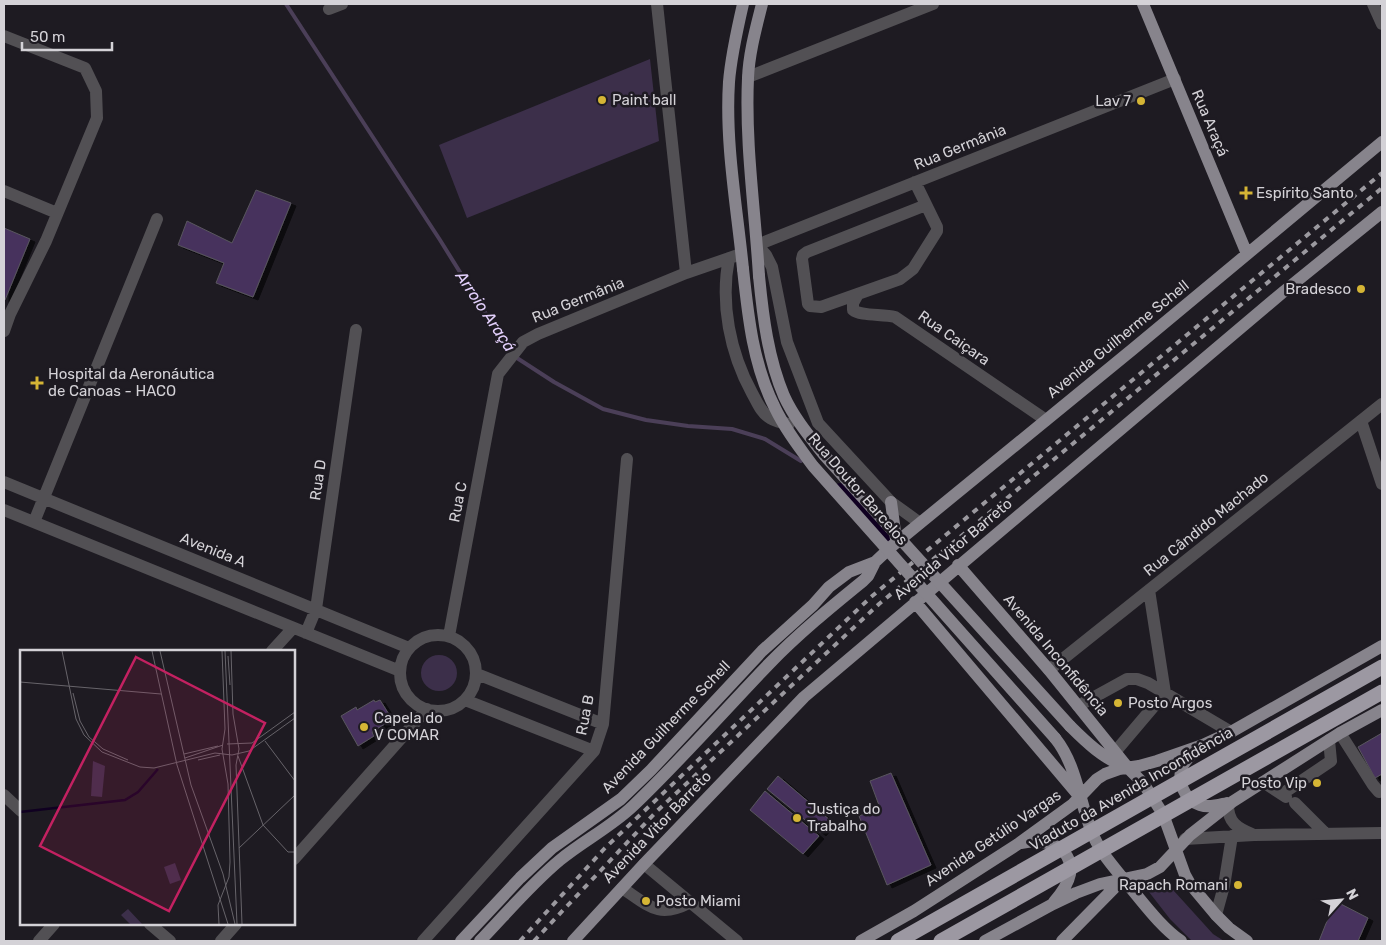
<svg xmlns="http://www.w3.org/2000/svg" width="1386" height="945" viewBox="0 0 1386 945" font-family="Rubik,sans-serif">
<defs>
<filter id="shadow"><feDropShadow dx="5" dy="3" stdDeviation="0" flood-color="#0009"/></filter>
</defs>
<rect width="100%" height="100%" fill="#1e1b22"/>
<path fill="#3c2f4a" d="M650 59 659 141 467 218 439 145Z
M421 673a18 18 0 1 1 36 0a18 18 0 1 1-36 0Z
M1154 881H1165L1213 934 1224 941H1192L1170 919 1149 892Z"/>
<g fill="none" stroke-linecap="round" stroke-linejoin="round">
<path stroke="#4b3f58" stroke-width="4" d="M286 4 440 240 496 330 517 358 554 382 603 409 646 420 688 426 732 429 765 439 801 461"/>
<path stroke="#100021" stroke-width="12" d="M840 489 893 543"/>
</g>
<path fill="#47335d" stroke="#59565e" filter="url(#shadow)" d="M256 190 291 203 253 297 216 283 224 263 178 245 187 221 232 243Z
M4 228 30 239 5 300 4 299Z
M374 700 375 702 380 700 390 716 386 718 388 722 372 732 374 736 358 746 341 716 356 707 357 710Z
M1382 733V774L1375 778 1358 747Z
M891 773 931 865 887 885 859 816 880 808 870 781Z
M778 776 831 821 821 833 767 789Z
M765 791 819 836 803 854 750 810Z
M1335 901 1368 918 1358 941H1319Z"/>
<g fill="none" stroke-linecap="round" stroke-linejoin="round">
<path stroke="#525054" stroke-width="12" d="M657 4 686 273
M1373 4 1382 24
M329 9 342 4
M4 36 85 68 96 91 97 118 46 241 10 314 4 331
M748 77 933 4
M915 182 937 227V231L913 269 900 279 821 307 810 306 808 304 802 259 803 255 807 252 926 205
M4 191 57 213
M729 258C720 303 730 353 752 393 757 402 761 413 770 418 775 421 783 423 789 424
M858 294 853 303V310C860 316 883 314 895 317L1046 420
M1361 421 1382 484
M4 482 409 648
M4 510 400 671
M34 522 157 219
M920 523 891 502 818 423 787 342 772 267 766 255 757 245 1175 79
M306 633 316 609 356 330
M400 673a38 38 0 1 1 76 0a38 38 0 1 1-76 0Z
M449 636 498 374 523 342 538 334 686 273 741 254
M272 651 293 628
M1049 670 1382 404
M477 674 603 724
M465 700 594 751
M1078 706 1127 679H1137L1148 683 1231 732
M1340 733 1373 785 1379 792 1382 791
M1115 752 1165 693 1149 590
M1263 782 1286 797
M1282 794 1331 761 1329 740
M4 795 21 811
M1295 803 1326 834
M1228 805C1228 822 1237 828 1252 834
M1185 839 1254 835 1382 833
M294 859 427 709
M644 864 737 941
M622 888C648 905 658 919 689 903
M1216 915 1224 886 1232 836
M150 924 170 941
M39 941 54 924
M221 941 236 924
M423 941 594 751 603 724 627 459"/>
<path stroke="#87848c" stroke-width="12" d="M1143 4 1247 254
M743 269C737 208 725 143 729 82 731 56 737 30 743 4
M759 276C755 210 745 144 748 78 749 53 756 28 762 4
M891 502 896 539
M958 565 1049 670 1128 768 1143 783 1163 814 1185 875 1190 884 1216 915 1229 928 1247 941
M915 602 1080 797
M1070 726C1087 743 1103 758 1125 767
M1055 738C1076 764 1079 799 1091 830 1099 852 1115 868 1129 886 1145 905 1161 927 1181 941
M1199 748C1193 753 1187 758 1183 765 1176 780 1184 800 1200 805 1209 808 1218 805 1227 803
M1022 843C1044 838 1074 846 1070 874 1068 884 1061 894 1054 902
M461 941 520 878 552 848 621 799 651 770 762 651 813 605 829 587 849 572 875 562
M480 941C506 914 531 884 560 860 583 841 611 827 633 806 680 761 724 711 769 664 798 634 831 607 863 581L868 576 875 562 892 546 1133 349 1382 142
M573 941 644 864 804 697 1282 293 1382 212
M861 941 914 911 1018 844 1073 804 1097 779 1105 774 1119 769 1139 766 1157 761 1203 745 1231 732 1382 646
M985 941 1053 904 1076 893 1100 884 1147 874 1160 867 1190 835 1232 802 1340 733 1382 710
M1062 941 1123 879"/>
<path stroke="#9b999f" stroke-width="4" stroke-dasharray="6 6" stroke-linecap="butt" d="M520 941 605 848 871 597 1382 173
M534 941 656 812 879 604 1382 188"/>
<path stroke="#87848c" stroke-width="12" d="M743 269C748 316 753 365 775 408 785 429 799 447 813 466L1055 738
M759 276C763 317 768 358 784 396 794 418 810 437 825 456L1070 726"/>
<path stroke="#9c98a2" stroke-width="15" d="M898 941 1382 667
M941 941 1382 692"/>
</g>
<g fill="#d5b535" stroke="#1e1b22" stroke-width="2">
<circle cx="602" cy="100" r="5"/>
<circle cx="1141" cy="101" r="5"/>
<path d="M1243.5 185.5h5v5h5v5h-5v5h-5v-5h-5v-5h5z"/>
<circle cx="1361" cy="289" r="5"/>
<path d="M34.5 375.5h5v5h5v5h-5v5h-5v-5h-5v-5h5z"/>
<circle cx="1118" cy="703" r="5"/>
<circle cx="364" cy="727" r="5"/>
<circle cx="1317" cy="783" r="5"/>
<circle cx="797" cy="818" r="5"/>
<circle cx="1238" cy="885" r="5"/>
<circle cx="646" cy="901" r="5"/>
</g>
<g text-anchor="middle" stroke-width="5" stroke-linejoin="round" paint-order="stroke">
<g font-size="15" fill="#d4d2d7" stroke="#1e1b22" text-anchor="start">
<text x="612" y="105">Paint ball</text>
<text x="1131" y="106" text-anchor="end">Lav 7</text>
<text x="1256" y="198">Espírito Santo</text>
<text x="1351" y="294" text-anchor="end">Bradesco</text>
<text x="48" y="379">Hospital da Aeronáutica<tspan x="48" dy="17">de Canoas - HACO</tspan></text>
<text x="1128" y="708">Posto Argos</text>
<text x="374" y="723">Capela do<tspan x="374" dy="17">V COMAR</tspan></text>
<text x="1307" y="788" text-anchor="end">Posto Vip</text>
<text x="807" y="814">Justiça do<tspan x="807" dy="17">Trabalho</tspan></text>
<text x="1228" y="890" text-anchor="end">Rapach Romani</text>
<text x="656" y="906">Posto Miami</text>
</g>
<g font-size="15" fill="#d4d2d7" stroke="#1e1b22">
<text transform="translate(1210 123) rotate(67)" y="5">Rua Araçá</text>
<text transform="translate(960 147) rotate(-22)" y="5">Rua Germânia</text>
<text transform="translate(578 300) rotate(-22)" y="5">Rua Germânia</text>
<text transform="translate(954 338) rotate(35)" y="5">Rua Caiçara</text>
<text transform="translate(1118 339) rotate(-39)" y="5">Avenida Guilherme Schell</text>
<text transform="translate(318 480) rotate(-82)" y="5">Rua D</text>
<text transform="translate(858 489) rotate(49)" y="5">Rua Doutor Barcelos</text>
<text transform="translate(458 502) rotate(-79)" y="5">Rua C</text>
<text transform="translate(1206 524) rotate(-39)" y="5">Rua Cândido Machado</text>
<text transform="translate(953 549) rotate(-40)" y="5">Avenida Vitor Barreto</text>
<text transform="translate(213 550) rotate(22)" y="5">Avenida A</text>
<text transform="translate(1056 655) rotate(50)" y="5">Avenida Inconfidência</text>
<text transform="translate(585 715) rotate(-79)" y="5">Rua B</text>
<text transform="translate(666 727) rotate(-46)" y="5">Avenida Guilherme Schell</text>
<text transform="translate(1131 789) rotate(-30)" y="5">Viaduto da Avenida Inconfidência</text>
<text transform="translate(657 827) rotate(-46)" y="5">Avenida Vitor Barreto</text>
<text transform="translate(993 838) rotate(-34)" y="5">Avenida Getúlio Vargas</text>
</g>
<g font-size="16" font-style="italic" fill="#e3d0fc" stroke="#1e1b22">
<text transform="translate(486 311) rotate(56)" y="6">Arroio Araçá</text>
</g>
</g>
<g transform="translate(20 650)">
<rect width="275" height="275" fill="#1e1b22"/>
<path d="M73 111 85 116 82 147 71 146ZM155 213 161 230 150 234 144 217ZM108 259 122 274H110L101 265Z" fill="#3c2f4a"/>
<path fill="none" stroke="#100021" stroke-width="2.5" d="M0 162 105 150 118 142 138 119"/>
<path fill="none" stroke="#67646a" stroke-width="1" d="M42 1 56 69 64 85 82 102 120 117 134 118 195 103 212 105 229 101 275 68M132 1 157 115 208 274M140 1 171 135 203 224 215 274M205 1 217 274M211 1 213 64 219 99 216 115 222 274M208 6 210 35M0 32 141 44M53 43 60 71 69 87 83 99 108 110M245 91 275 131M207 94 232 93 275 62M164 104 198 96M218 106 243 175 268 202H275M165 108 203 95M178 110 200 105M219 198 275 145M199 274 198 255 209 227 210 212 208 134 202 99 205 79 202 1"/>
<path fill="#c32161" fill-opacity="0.15" stroke="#c32161" stroke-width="2.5" d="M116 7 245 73 149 261 20 196Z"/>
<rect width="275" height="275" fill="none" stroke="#d4d2d7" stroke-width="2.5"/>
</g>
<rect width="1386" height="945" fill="none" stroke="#d4d2d7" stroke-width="10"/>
<g transform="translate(1341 900) rotate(63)" stroke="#1e1b22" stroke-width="4" paint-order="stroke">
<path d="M0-4L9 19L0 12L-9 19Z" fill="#d4d2d7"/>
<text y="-8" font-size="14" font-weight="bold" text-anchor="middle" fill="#d4d2d7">N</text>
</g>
<path d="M22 42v8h90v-8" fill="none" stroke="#d4d2d7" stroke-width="2.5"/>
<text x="30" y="42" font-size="15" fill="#d4d2d7" stroke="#1e1b22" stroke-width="4" paint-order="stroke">50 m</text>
</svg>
